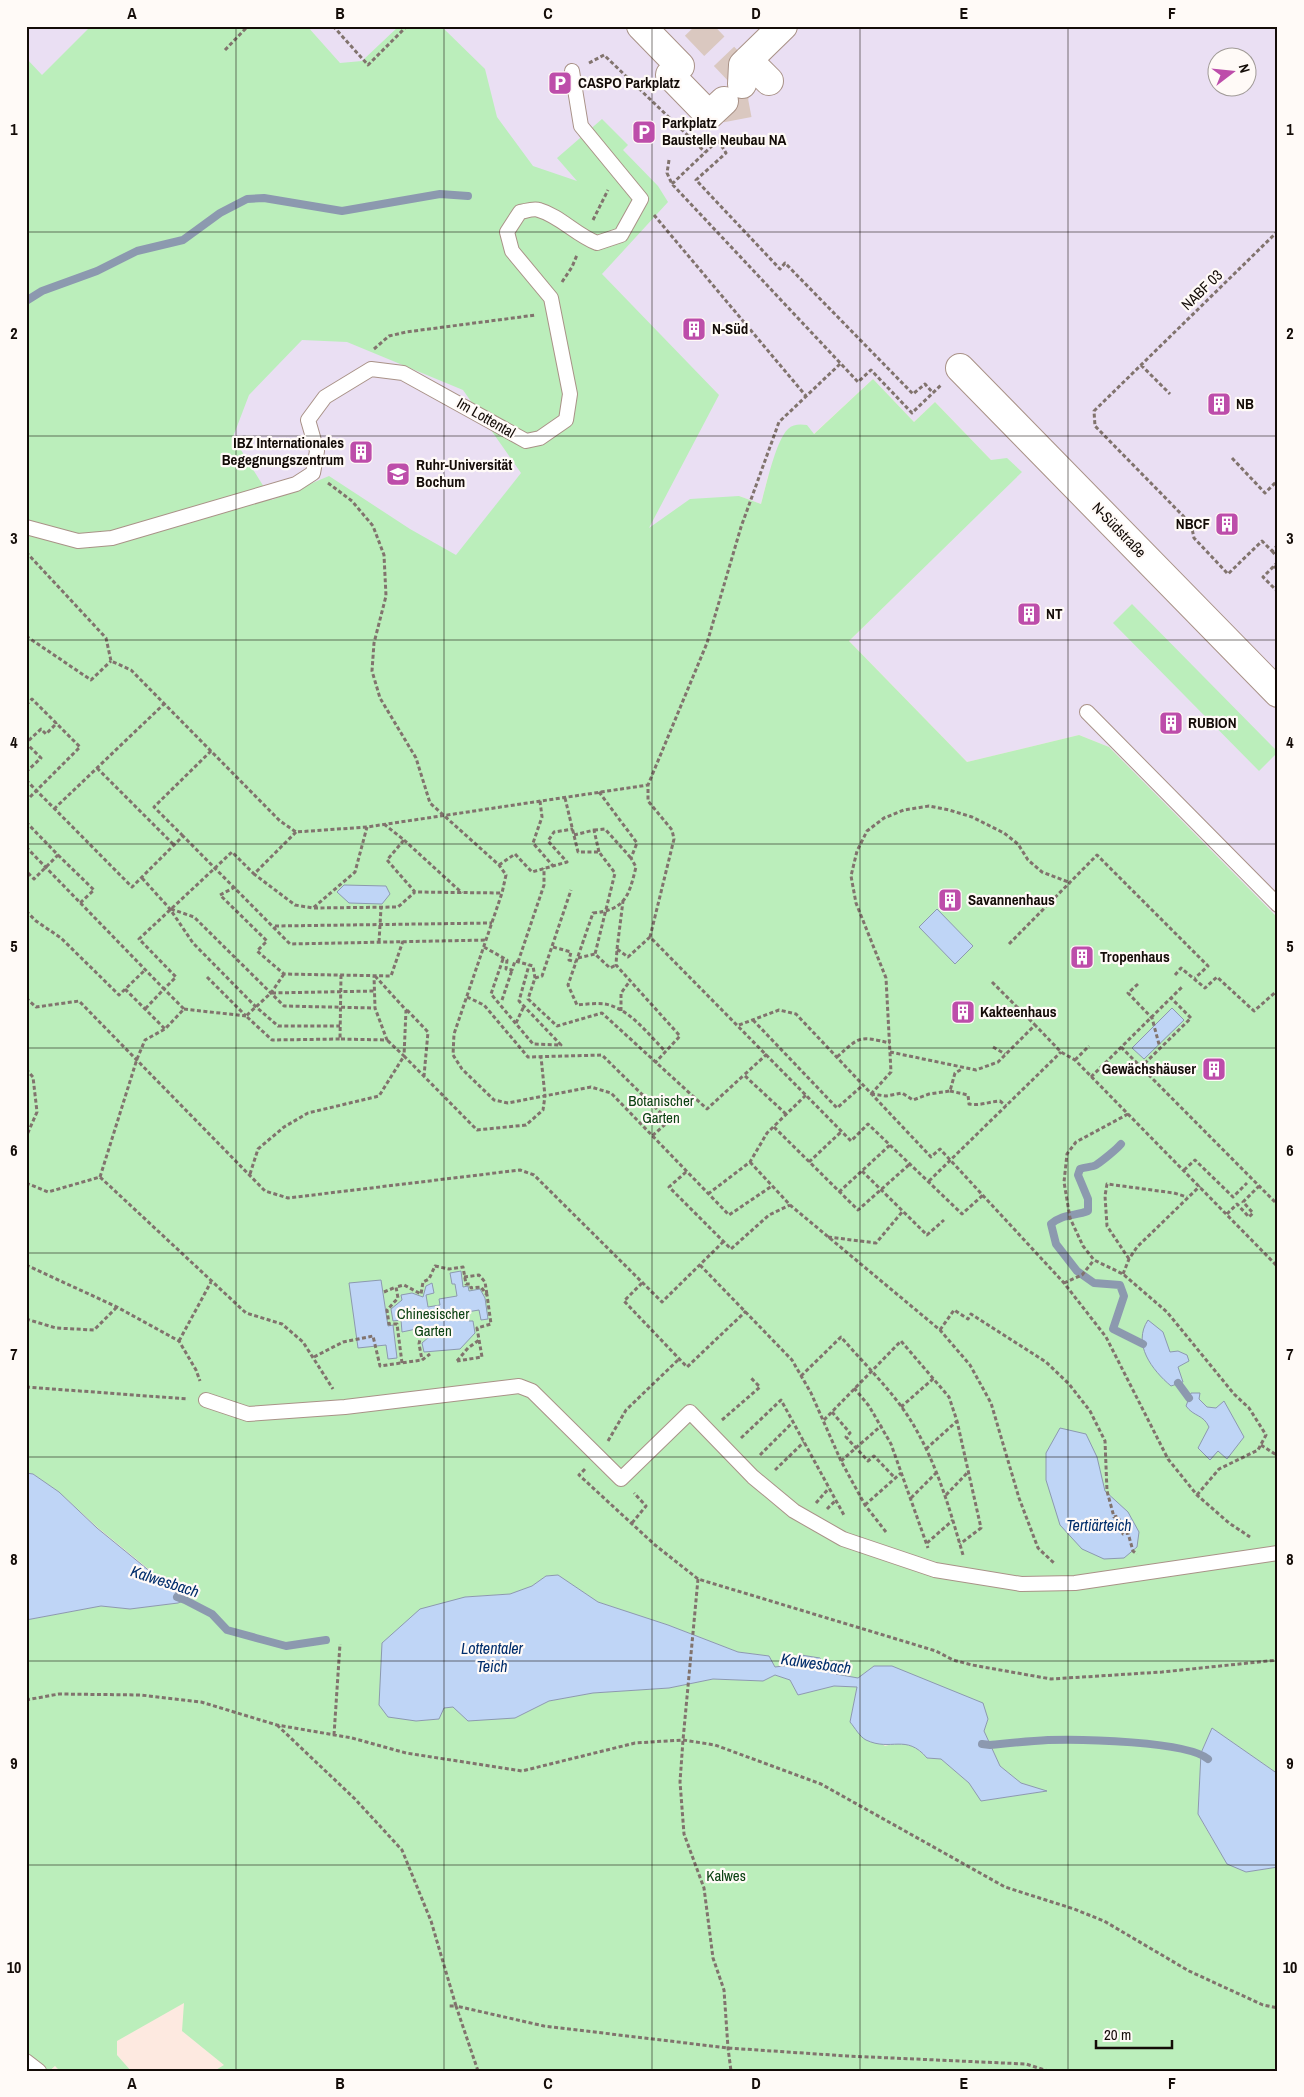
<svg xmlns="http://www.w3.org/2000/svg" width="1304" height="2097" viewBox="0 0 1304 2097" font-family="'Archivo Narrow',sans-serif">
<rect width="100%" height="100%" fill="#fde9e0"/>
<path fill="#eadff3" fill-rule="evenodd" d="M26 26H1278V918L1109 747 1079 735 967 762 849 641 1021 472 991 460 935 402 914 422 873 379 768 476 761 504 739 496 652 610 26 512ZM1216 58H1246V88H1216Z"/>
<path fill="#beb" fill-rule="evenodd" d="M91 26H307L340 63 362 61 399 26H441L485 69 497 117 533 166 577 181 557 158 602 119 628 145 623 150 658 186 668 202 602 274 719 395 649 528 690 499 739 496 761 504C766 486 776 440 788 429 793 424 800 424 807 425L814 434 873 379 914 422 935 402 991 460 1007 458 1022 472 849 641 967 762 1079 735 1109 747 1278 918V1774L1212 1728 1201 1753 1198 1814 1212 1839 1246 1872 1278 1867V2071H214L224 2065 182 2031 184 2003 117 2041V2055L131 2071H60L55 2066 49 2071H26V1620L101 1606 130 1609 178 1603 185 1599 97 1527 59 1492 33 1474 26 1473V58L42 75ZM302 340 347 342 463 390 521 473 456 555 410 529 329 476 272 500 233 437 249 395ZM558 1575 598 1602 668 1625 738 1652 769 1656 775 1667 820 1658 836 1674 858 1678 874 1666 988 1719 984 1731 1000 1766 1021 1783 1046 1791 982 1801 969 1783 941 1759 927 1758C915 1744 903 1741 885 1746L850 1722 857 1687 834 1686 798 1695 790 1680 775 1675 763 1681 713 1679 669 1688 593 1693 549 1701 515 1718 453 1706 444 1708 439 1719 416 1721 465 1597 510 1594 532 1586 546 1576Z
M1132 604 1278 752 1259 771 1113 623Z"/>
<path fill="#bfd5f6" stroke="#8c99af" d="M344 885 386 886 390 894 382 904 349 903 337 892Z
M937 909 973 946 955 964 919 927Z
M1172 1008 1184 1020 1144 1059 1132 1048Z
M461 1271 463 1287 468 1286 469 1291 480 1289 485 1298 488 1319 481 1320 479 1310 467 1312 469 1321H473L475 1333 460 1349 424 1352 422 1343 430 1336 426 1327 402 1332 401 1320 393 1321 391 1309 402 1300 401 1295 412 1293 423 1297 426 1286 432 1283 434 1293 426 1295 428 1307 440 1305 439 1299 457 1296 455 1284H452L450 1273Z
M381 1280 388 1326 393 1325 397 1358 388 1359 386 1345 358 1348 349 1283Z
M1148 1320 1163 1332 1170 1352 1178 1351 1187 1355 1189 1361 1178 1367 1183 1382 1171 1386C1152 1370 1132 1344 1148 1320Z
M1191 1393H1200L1199 1399 1207 1407 1216 1408 1224 1401 1244 1437 1227 1459 1218 1451 1210 1460 1198 1448 1209 1427C1203 1414 1194 1417 1186 1406Z
M1060 1428 1086 1434 1097 1457 1105 1491 1128 1512 1139 1532 1137 1547 1124 1558 1104 1559 1082 1549 1060 1525 1046 1480V1453Z
M26 1473 33 1474 59 1492 97 1528 185 1600 178 1603 130 1609 101 1606 26 1620Z
M558 1575 598 1602 668 1625 738 1652 769 1656 775 1667 791 1665 801 1655 820 1658 836 1674 858 1678 874 1666H892L983 1703 988 1719 984 1731 1000 1766 1021 1783 1047 1791 981 1801 969 1783 941 1759 927 1758C906 1733 891 1752 866 1740 860 1737 855 1728 850 1722L857 1687 834 1686 798 1695 790 1680 775 1675 763 1681 713 1679 669 1688 593 1693 549 1701 515 1718 468 1721 453 1707 444 1708 439 1719 416 1721 388 1717 379 1705 382 1643 420 1609 465 1597 510 1594 532 1586 546 1576Z
M1212 1728 1278 1774V1867L1246 1872 1227 1864 1198 1814 1201 1753Z"/>
<g fill="none" stroke-linecap="round" stroke-linejoin="round">
<path stroke="#8c99af" stroke-width="8" d="M26 301 42 291 97 271 137 251 183 240 220 213 247 199 264 198 342 211 440 194 468 196
M1121 1144C1117 1149 1102 1161 1096 1165 1093 1167 1085 1167 1080 1169L1078 1175 1088 1199V1211C1075 1216 1062 1214 1051 1224L1056 1244 1077 1271 1094 1283 1120 1285 1124 1296 1113 1329 1143 1344
M1178 1383 1189 1398
M177 1597 185 1600 212 1614 227 1630 256 1638 286 1646 326 1640
M982 1744 990 1745C1010 1743 1029 1741 1048 1740 1079 1739 1187 1741 1208 1759"/>
<path stroke="#dac8c0" stroke-width="28" stroke-dasharray="28 14" stroke-linecap="butt" d="M695 26 739 72 734 100 739 126"/>
<g stroke="#a99287" stroke-width="16">
<path id="lane" d="M26 527 78 541 112 538 296 484 313 473 317 451 308 420 325 397 371 369 403 373 526 441 540 438 566 420 570 394 551 298 512 251 507 232 520 212C526 211 534 208 539 210 560 216 576 235 597 243L621 235 641 199 581 126 572 71
M1087 712 1278 905
M206 1400 248 1414 345 1407 519 1386 532 1391 621 1479 690 1412 753 1477 794 1511 843 1539 935 1570 1021 1584 1075 1583 1278 1553
M26 2061 39 2071"/>
</g>
<g stroke="#a99287" stroke-width="30">
<path id="street" d="M641 26 680 66 670 75 709 115 724 101
M748 60 769 81
M742 84 743 65 783 26
M960 368 1278 693"/>
</g>
<path stroke="#81736d" stroke-width="3" stroke-dasharray="4 2.5" stroke-linecap="butt" d="M333 26 368 65 407 26
M225 50 248 26
M589 63 604 55 705 152
M718 140 726 153 696 180 780 269 785 263 913 394 925 384 933 393
M669 160 667 173 672 184 858 382 871 370 912 413 941 385
M672 184 717 141
M654 215 806 396
M593 220 608 190
M1278 231 1094 411 1095 426 1191 524 1194 538 1228 574 1262 541 1272 551 1278 545
M562 282 572 267 577 255
M374 349 389 336 406 332 536 315
M840 364 779 422 741 527 707 643 648 785V801L672 830 674 839 650 937 851 1141 868 1124 962 1214 983 1195
M1141 365 1170 394
M1232 458 1265 493 1277 481
M328 483 352 501 373 526 384 555 386 596 374 643 372 671 380 698 416 758 430 803 499 865 506 875 502 893 454 1034 453 1055 462 1069 494 1100 508 1103 591 1087 611 1093 729 1215 772 1186
M1272 551 1278 558
M26 552 106 638 111 661 131 670 280 821 296 832 367 827 648 785
M1278 562 1263 577 1278 592
M1274 566 1278 570
M26 636 91 680 111 661
M26 705 32 699 80 747 26 801
M97 768 174 845
M26 772 41 758 26 743 41 729 46 734 57 723
M26 780 132 887 183 836 290 944 487 940
M599 792 637 843 631 858 636 867C629 895 626 910 593 913L568 985 577 1005C586 1004 596 1003 605 1004 629 1008 649 1035 665 1051
M565 798 578 852H599L615 873 595 954
M540 801 542 817 533 843 553 866
M54 809 164 704
M26 822 58 855 34 879 26 871
M384 824 404 840 387 860 415 892 502 893
M594 830 605 829 631 858
M296 832 254 874 295 905 313 908 355 872 367 827
M574 835 594 830 599 852
M183 836 154 807 211 751
M404 840 462 893
M26 847 164 989 145 1009
M58 855 94 890 80 903
M499 865 515 854 532 872 567 862 548 841 554 832 573 829
M142 878 170 909 193 943 255 1006 278 1026H340
M235 887 220 895 267 941 257 951 284 974 391 976 403 941
M314 908 398 907 415 892
M171 909 194 917 284 1006 375 1008
M26 911 36 921 61 938 119 995 145 970
M275 926 492 923
M650 937 628 957 617 949 616 965 680 1036 655 1063
M379 942 381 908
M1009 944 1097 855 1208 966 1195 978
M484 947 507 960 506 969 512 970 515 961 533 966 535 978 528 999 557 1026 602 1013 707 1109 744 1075
M553 947 571 952 569 960 576 962
M617 949 623 901
M578 958 595 954 610 968 616 965
M503 959 491 994 533 1044 561 1045 519 1001 529 965
M518 962 544 885V868
M284 974 271 993 246 1016 272 1040 340 1039
M341 975 340 1039 387 1040 375 1008 374 976
M1175 975 1181 968 1205 988 1217 977 1254 1011 1278 990
M375 976 406 1010 404 1056 387 1040
M207 977 245 1015
M535 978 542 976 571 890
M992 982 1035 1025
M1138 984 1128 993 1152 1018 1160 1048
M125 989 165 1029
M272 993 375 991
M467 997 484 1005 528 1057 602 1055 669 1121 652 1136
M26 998 36 1007 79 1001 265 1191 288 1198 520 1170 534 1175 662 1302 723 1242
M502 1000 512 970
M184 1009 246 1016
M407 1010 428 1032 424 1076
M621 1011V993L630 981
M753 1020 837 1108 863 1085
M516 1023 524 1006
M739 1025 779 1010 796 1014 931 1157 940 1149 1064 1283 1106 1337 1168 1459 1197 1495 1229 1523 1250 1537
M993 1047 1005 1054
M1121 1047 1278 1205
M890 1052 976 1070 998 1062 1035 1025 1061 1052 1075 1060 1278 1267
M767 1054 744 1075 787 1115
M837 1057C860 1036 859 1036 890 1043
M1075 1060 1089 1046
M1140 1068 1191 1018 1171 998
M26 1069 33 1077 37 1112 26 1137
M1091 1077 1182 987
M950 1091 968 1095 969 1104C980 1106 988 1102 1000 1101L1006 1106
M871 1094 891 1072 886 978 856 903 851 876 857 851 867 831 884 818 904 810 929 806 949 810 972 817 1004 833 1018 844 1028 860 1042 872 1071 883
M871 1094 886 1096 902 1093 913 1100 929 1094 950 1091 955 1073 962 1069
M1128 1114 1076 1142 1067 1154 1064 1182 1070 1218 1083 1246 1094 1260 1123 1274 1167 1312 1234 1394 1249 1408 1266 1435 1258 1450 1219 1469 1197 1495
M774 1127 858 1210 911 1163
M750 1162 790 1205 940 1330 970 1365 991 1403 1019 1498 1038 1548 1055 1564
M809 1162 842 1131
M1184 1170 1195 1160 1233 1197 1247 1183
M862 1171 927 1235 944 1220
M686 1172 669 1187 731 1249 769 1215 790 1205
M250 1174 258 1149 284 1127 308 1113 379 1096 404 1056 477 1130 526 1125 543 1110 545 1096 541 1057
M100 1177 137 1059 145 1040 165 1029 184 1009 164 989 176 977 139 939 232 852 254 874
M929 1181 1061 1052
M26 1183 48 1192 100 1177 246 1313 282 1324 303 1342 333 1389
M839 1192 890 1145
M708 1194 750 1162 767 1133 806 1095
M1227 1214 1237 1204 1249 1217 1253 1213 1243 1202 1259 1186
M828 1237 876 1243 903 1211
M1129 1259 1107 1226 1105 1196 1107 1184 1174 1193 1187 1197
M26 1265 117 1307 179 1341 196 1370 200 1381
M700 1265 792 1360 811 1393 841 1461 865 1505 886 1532
M1123 1274 1129 1259 1137 1247 1200 1186
M464 1277 479 1275 485 1282 487 1295
M642 1283 624 1301 687 1367 746 1311
M1064 1283 1082 1275 1094 1260
M384 1292 396 1287
M26 1319 56 1328 94 1330 117 1307
M940 1330 954 1310 968 1319 971 1314 1046 1362 1069 1384 1090 1411 1105 1441 1107 1491 1114 1517 1118 1516 1123 1534 1128 1533 1133 1551 1137 1554
M421 1334 419 1344 422 1360
M179 1341 211 1282
M314 1357 343 1342 373 1336 380 1366 422 1360 430 1354
M457 1361 468 1348 479 1340
M402 1363 397 1324H389L387 1310 398 1298 396 1287 404 1285 421 1294 423 1282 429 1279 435 1266 449 1269 463 1267 466 1284H470L471 1288 481 1287 487 1295 491 1324 477 1328 482 1357 457 1361
M801 1376 841 1337C861 1360 883 1382 901 1406 933 1450 948 1503 963 1555
M26 1387 188 1399
M854 1388 869 1406 891 1444 928 1548
M901 1407 934 1378
M832 1412 850 1433 846 1437 868 1461 874 1456 895 1478
M722 1420 760 1387 750 1377
M824 1420 901 1341 949 1397 957 1421 981 1528 960 1544
M741 1438 781 1400 845 1517
M608 1441 626 1410 679 1359
M1261 1445 1278 1456
M926 1449 957 1421
M760 1455 793 1422
M841 1461 882 1425
M585 1469 579 1475 655 1545 698 1579 936 1651 953 1660 972 1665 1051 1679 1162 1672 1278 1660
M775 1470 804 1442
M946 1495 969 1471
M911 1498 937 1472
M816 1503 829 1488
M865 1505 901 1473
M827 1509 836 1500
M632 1523 646 1506 634 1493
M927 1543 953 1520
M698 1579 683 1740 680 1782 684 1834 704 1888 713 1958 724 1990 728 2048 731 2071
M26 1700 59 1694 141 1695 201 1702 277 1725 352 1738 406 1753 522 1771 635 1743 683 1740 715 1745 821 1784 1005 1887 1074 1909 1104 1921 1189 1971 1263 2005 1278 2008
M277 1725 355 1799 402 1850 431 1921 456 2006H449
M334 1735 340 1644
M478 2071 456 2006 544 2026 728 2048 847 2056 1026 2064 1048 2071"/>
<use href="#lane" stroke="#fff" stroke-width="14"/>
<use href="#street" stroke="#fff" stroke-width="28"/>
</g>
<path fill="none" stroke="#140c08" stroke-width="1" stroke-opacity="0.55" d="M236 26V2071M444 26V2071M652 26V2071M860 26V2071M1068 26V2071M26 232H1278M26 436H1278M26 640H1278M26 844H1278M26 1048H1278M26 1253H1278M26 1457H1278M26 1661H1278M26 1865H1278"/>
<defs>
<g id="parking-square" transform="scale(1.25)"><rect x="-9" y="-9" width="18" height="18" rx="4" fill="#bd4daa" stroke="#fffaf7"/><path d="M-3.5-5.5H1a3.5 3.5 0 0 1 0 7H-1V5.5H-3.5ZM-1-3.4V-.6H.8a1.4 1.4 0 0 0 0-2.8Z" fill="#fff"/></g>
<g id="building-square" transform="scale(1.25)"><rect x="-9" y="-9" width="18" height="18" rx="4" fill="#bd4daa" stroke="#fffaf7"/><path d="M-4-6H4V6H1V3H-1V6H-4ZM-2.5-4.3h1.7v1.8h-1.7ZM.8-4.3h1.7v1.8H.8ZM-2.5-1h1.7V.8h-1.7ZM.8-1h1.7V.8H.8Z" fill="#fff"/></g>
<g id="university-square" transform="scale(1.25)"><rect x="-9" y="-9" width="18" height="18" rx="4" fill="#bd4daa" stroke="#fffaf7"/><path d="M0-5L7-2L0 1L-7-2ZM-4 1L0 2.5L4 1V4Q0 6-4 4Z" fill="#fff"/></g>
</defs>
<g fill-rule="evenodd">
<use href="#parking-square" x="560" y="83"/>
<use href="#parking-square" x="644" y="132"/>
<use href="#building-square" x="694" y="329"/>
<use href="#building-square" x="1219" y="404"/>
<use href="#building-square" x="361" y="452"/>
<use href="#university-square" x="398" y="474"/>
<use href="#building-square" x="1227" y="524"/>
<use href="#building-square" x="1029" y="614"/>
<use href="#building-square" x="1171" y="723"/>
<use href="#building-square" x="950" y="900"/>
<use href="#building-square" x="1082" y="957"/>
<use href="#building-square" x="963" y="1012"/>
<use href="#building-square" x="1214" y="1069"/>
</g>
<g text-anchor="middle" stroke-width="4.5" stroke-linejoin="round" paint-order="stroke">
<g font-size="15" font-weight="bold" fill="#140c08" stroke="#fffaf7" text-anchor="start">
<text x="578" y="88">CASPO Parkplatz</text>
<text x="662" y="128">Parkplatz<tspan x="662" dy="17">Baustelle Neubau NA</tspan></text>
<text x="712" y="334">N-Süd</text>
<text x="1236" y="409">NB</text>
<text x="344" y="448" text-anchor="end">IBZ Internationales<tspan x="344" dy="17">Begegnungszentrum</tspan></text>
<text x="416" y="470">Ruhr-Universität<tspan x="416" dy="17">Bochum</tspan></text>
<text x="1210" y="529" text-anchor="end">NBCF</text>
<text x="1046" y="619">NT</text>
<text x="1188" y="728">RUBION</text>
<text x="968" y="905">Savannenhaus</text>
<text x="1100" y="962">Tropenhaus</text>
<text x="980" y="1017">Kakteenhaus</text>
<text x="1196" y="1074" text-anchor="end">Gewächshäuser</text>
</g>
<g font-size="15" fill="#140c08" stroke="#fffaf7">
<text transform="translate(1202 290) rotate(-44)" y="5">NABF 03</text>
<text transform="translate(486 418) rotate(30)" y="5">Im Lottental</text>
<text transform="translate(1119 530) rotate(46)" y="5">N-Südstraße</text>
</g>
<g font-size="15" fill="#0b4112" stroke="#fffaf7">
<text x="661" y="1106">Botanischer<tspan x="661" dy="17">Garten</tspan></text>
<text x="433" y="1319">Chinesischer<tspan x="433" dy="17">Garten</tspan></text>
<text x="726" y="1881">Kalwes</text>
</g>
<g font-size="16" font-style="italic" fill="#002d6b" stroke="#fffaf7">
<text x="1099" y="1531">Tertiärteich</text>
<text transform="translate(165 1581) rotate(18)" y="6">Kalwesbach</text>
<text x="492" y="1654">Lottentaler<tspan x="492" dy="18">Teich</tspan></text>
<text transform="translate(816 1663) rotate(8)" y="6">Kalwesbach</text>
</g>
</g>
<rect width="1304" height="2097" fill="none" stroke="#fffaf7" stroke-width="55"/>
<g transform="translate(1232 72) rotate(74)"><circle r="24" fill="#fffaf7" stroke="#a19b97"/>
<path d="M0-4L9 19L0 12L-9 19Z" fill="#bd4daa"/>
<text y="-8" font-size="14" font-weight="bold" text-anchor="middle" fill="#140c08">N</text>
</g>
<path d="M1096 2040v8h76v-8" fill="none" stroke="#140c08" stroke-width="2.5"/>
<text x="1104" y="2040" font-size="15" fill="#140c08" stroke="#fffaf7" stroke-width="4" paint-order="stroke">20 m</text>
<rect x="28" y="28" width="1248" height="2042" fill="none" stroke="#140c08" stroke-width="2"/>
<g font-size="16" text-anchor="middle" font-weight="bold" fill="#140c08">
<text x="132" y="19">A</text>
<text x="340" y="19">B</text>
<text x="548" y="19">C</text>
<text x="756" y="19">D</text>
<text x="964" y="19">E</text>
<text x="1172" y="19">F</text>
<text x="14" y="135">1</text>
<text x="1290" y="135">1</text>
<text x="14" y="339">2</text>
<text x="1290" y="339">2</text>
<text x="14" y="544">3</text>
<text x="1290" y="544">3</text>
<text x="14" y="748">4</text>
<text x="1290" y="748">4</text>
<text x="14" y="952">5</text>
<text x="1290" y="952">5</text>
<text x="14" y="1156">6</text>
<text x="1290" y="1156">6</text>
<text x="14" y="1360">7</text>
<text x="1290" y="1360">7</text>
<text x="14" y="1565">8</text>
<text x="1290" y="1565">8</text>
<text x="14" y="1769">9</text>
<text x="1290" y="1769">9</text>
<text x="14" y="1973">10</text>
<text x="1290" y="1973">10</text>
<text x="132" y="2089">A</text>
<text x="340" y="2089">B</text>
<text x="548" y="2089">C</text>
<text x="756" y="2089">D</text>
<text x="964" y="2089">E</text>
<text x="1172" y="2089">F</text>
</g>
</svg>
